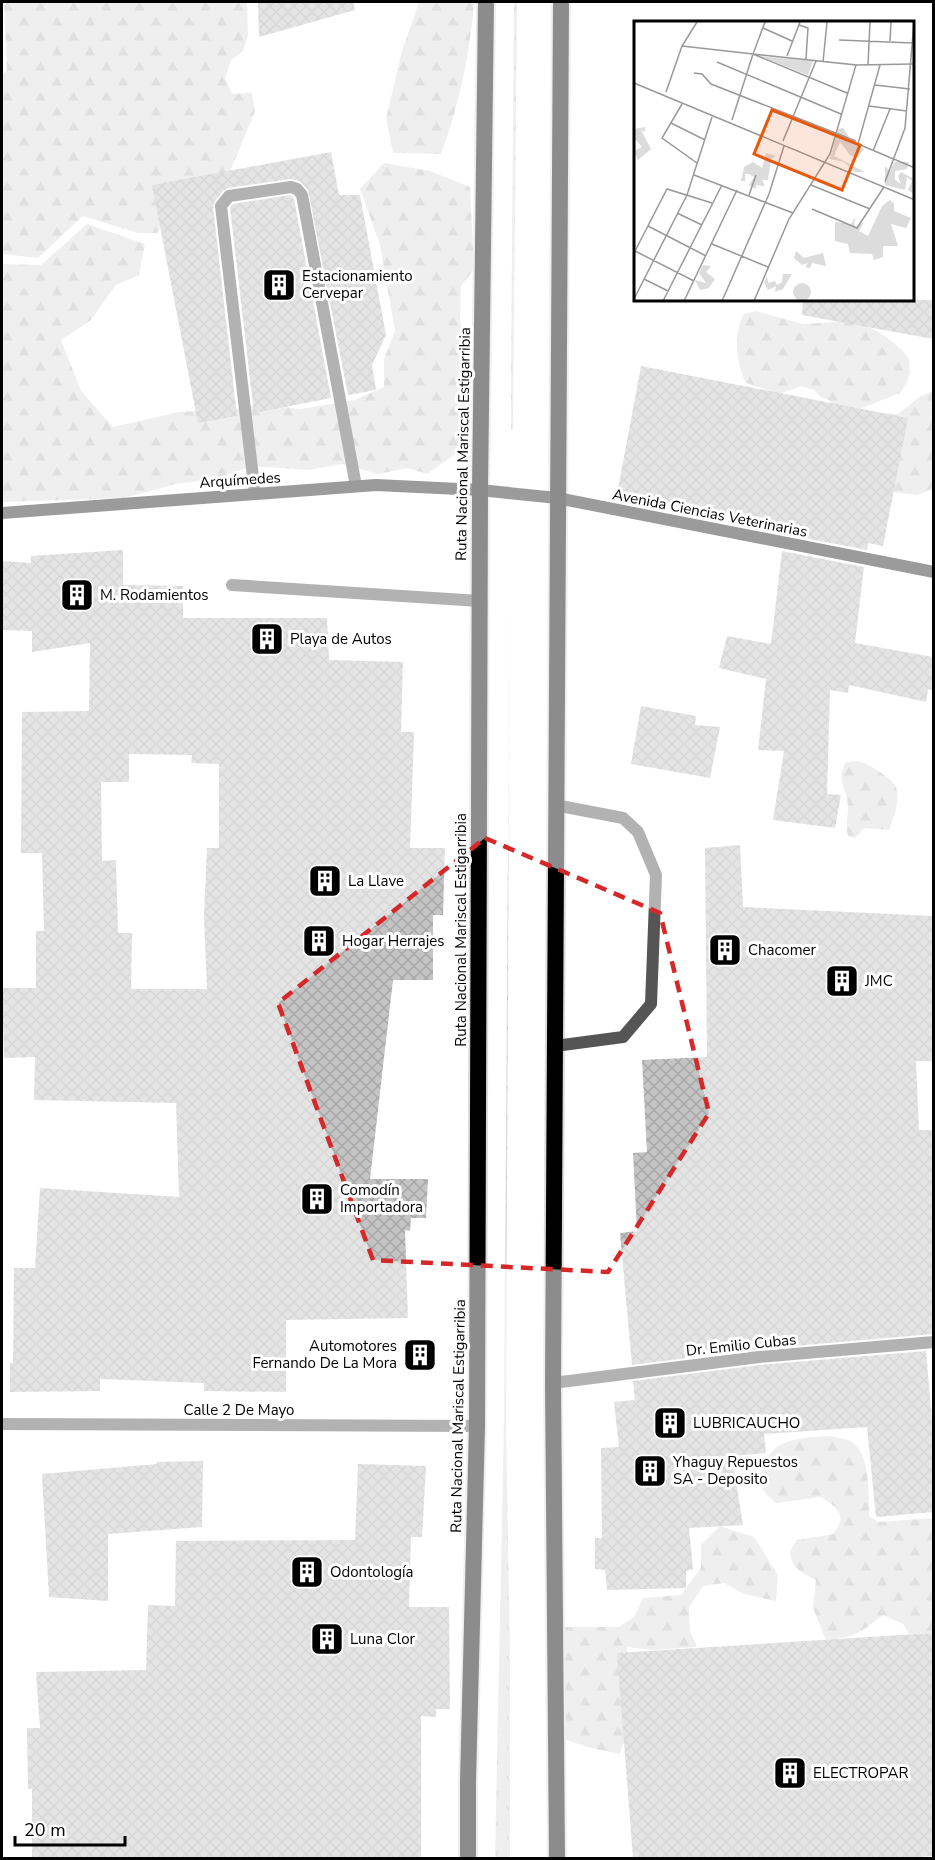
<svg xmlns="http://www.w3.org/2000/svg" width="935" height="1860" viewBox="0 0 935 1860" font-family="'Nunito Sans',sans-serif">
<defs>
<pattern id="grass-tufts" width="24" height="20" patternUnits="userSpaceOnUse" patternTransform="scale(1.5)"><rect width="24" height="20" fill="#dcdcdc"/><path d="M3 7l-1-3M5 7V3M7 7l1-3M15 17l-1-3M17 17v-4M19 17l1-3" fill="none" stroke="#bbb"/></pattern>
<pattern id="forest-firs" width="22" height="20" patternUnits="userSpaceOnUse" patternTransform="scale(1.5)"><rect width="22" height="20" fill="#dcdcdc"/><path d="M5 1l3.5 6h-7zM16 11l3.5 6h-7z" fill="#bbb"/></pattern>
<pattern id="building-cross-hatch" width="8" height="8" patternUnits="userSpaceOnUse" patternTransform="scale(1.5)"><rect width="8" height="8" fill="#c4c4c4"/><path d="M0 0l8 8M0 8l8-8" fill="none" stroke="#a7a7a7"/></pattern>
</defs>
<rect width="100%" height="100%" fill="#fff"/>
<path fill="url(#grass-tufts)" d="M514 2H517L513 430 511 429V379Z
M510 551 506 1419 510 1654V1858H495L504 1419Z"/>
<path fill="url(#forest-firs)" d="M4 2H247L248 35 243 51 231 60 225 78 232 94 252 93 255 112 230 171 165 220 157 233H138L83 216 38 258 2 254V75L7 70Z
M419 2H474C470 54 459 105 441 154L393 153 386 118 402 51Z
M384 163 430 171 470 187 474 269 461 286 460 320 471 401 470 444 427 474 408 468 378 474 342 464 308 470 252 466 215 479 176 484 124 498 2 502V264L41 265 87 224 145 244 139 275 116 285 91 320 61 340 81 391 113 427 179 412 235 409 259 404 301 409 355 400 384 387V359L395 331 380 245 360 189Z
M756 311 803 324 837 322 862 323 885 336 903 351 909 360 910 373 906 384 900 393 857 410H834L829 400 822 398 814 390 801 386 780 394 746 383C736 364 733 333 744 314Z
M933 391 934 486 932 489 917 495 890 492 880 413 898 414 921 396Z
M846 762C850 762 856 761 861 762 870 764 892 779 896 787 901 801 893 818 889 830L864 828 855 838 848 836C845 825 848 818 848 808 848 788 835 783 846 762Z
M829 1436C838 1438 850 1439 856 1445 870 1461 869 1497 869 1516L878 1522 933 1518V1633L909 1634 903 1624 883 1615C862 1632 853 1638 826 1640L813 1608 816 1580C803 1573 790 1568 790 1551L797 1540 833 1534C848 1515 838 1508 821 1497L776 1503C761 1490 758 1487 763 1468 772 1437 802 1438 829 1436Z
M720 1526 754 1537 778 1575 776 1601 744 1594 724 1583 703 1586 689 1608 690 1631 697 1647 651 1650 627 1647 626 1666 633 1737 623 1744 620 1754 591 1748 566 1740 545 1702 549 1670 561 1627H619L634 1617 643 1598 681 1595 701 1568V1545Z"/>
<path fill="url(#building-cross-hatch)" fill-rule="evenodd" d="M258 2H353L355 10 259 37Z
M331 152 339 195H360L386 335 372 365 376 390 348 395 308 190 300 181 290 179 228 188 223 191 215 201 213 207 237 416 198 423 152 185Z
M290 195 294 199 331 398 254 413 230 208 233 204Z
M803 300H933V339L802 315Z
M641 366 908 418 883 546 868 543 867 550 784 534 785 527 617 494Z
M123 550V585L183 586V618H327L329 660 403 662 401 732H414L410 848H445L443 915H433V980H393L370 1179H428L426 1218H411L410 1231 405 1230 408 1318 286 1320V1392L204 1391V1383L100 1379V1391L10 1392V1363H13L14 1268H35L40 1188 179 1197 176 1103 34 1100 35 1057 4 1058 2 988H36V931H44L42 853H21L22 712 89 711 90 643 32 652V631L2 630V561L31 563V556ZM129 754 192 755 191 763 219 764V848H207L204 917 207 989H131L132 933H118L116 860 102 861 101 782H129Z
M782 551 864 567 855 643 933 657V690L928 689 926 702 849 685 848 693 830 690 827 794 841 795 835 828 773 820 784 751 758 750 766 679 719 668 727 636 771 644Z
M641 706 696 716 695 725 720 727 710 778 631 764Z
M740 845 743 907 933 916V1061H916L919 1130H933V1334L758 1349 632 1365 620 1233 637 1231 633 1153 647 1152 642 1060 707 1057 705 848Z
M926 1351 933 1432V1512L876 1517 867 1427 764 1434 766 1453 732 1456 743 1525 689 1528 693 1569 686 1571V1588L607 1590 605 1570 595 1569V1538H602L601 1448 619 1447 614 1402 635 1400 633 1381 760 1365Z
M203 1461 202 1527 108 1534V1601L49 1597 42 1474 157 1464V1462Z
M358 1464 426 1466 422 1537H411L409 1607H449L450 1709H436V1717L421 1716V1858H32V1789H28L27 1728H40L36 1672 146 1670 148 1605 175 1606 176 1541 355 1540Z
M933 1633V1856L907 1858H633L617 1653Z"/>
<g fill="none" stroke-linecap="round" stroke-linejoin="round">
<g stroke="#dbdbdb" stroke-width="20">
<path id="trunk" d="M468 1858V1782L477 1426 480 490 486 2
M557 1858 553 1383 561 2"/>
</g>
<path stroke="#555" stroke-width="12" d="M255 494 221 206 229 196 291 187 297 189 302 195 356 486
M232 585 480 601
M555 1046 623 1037 651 1004 656 875 638 832 623 818 555 805"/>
<path stroke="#555" stroke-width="12" d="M553 1383 759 1357 934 1342
M2 1424 477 1426"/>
<path stroke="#222" stroke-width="12" d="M2 513 376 485 480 490 557 498 934 572"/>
<use href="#trunk" stroke="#000" stroke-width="16"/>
</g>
<path d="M0 0H935V1860H0ZM485 838 660 913 709 1113 608 1272 373 1260 278 1003Z" fill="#fff" fill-opacity=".55" fill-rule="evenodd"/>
<path fill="none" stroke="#d62828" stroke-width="4.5" stroke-dasharray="12 8" stroke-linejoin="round" d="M485 838 660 913 709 1113 608 1272 373 1260 278 1003Z"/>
<defs>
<g id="building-square" transform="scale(1.725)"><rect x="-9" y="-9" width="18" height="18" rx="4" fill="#000" stroke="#fff"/><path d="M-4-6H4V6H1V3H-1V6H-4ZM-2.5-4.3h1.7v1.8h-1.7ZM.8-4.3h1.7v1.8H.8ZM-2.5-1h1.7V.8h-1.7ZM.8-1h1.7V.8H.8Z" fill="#fff"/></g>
</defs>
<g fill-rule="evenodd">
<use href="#building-square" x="279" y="285"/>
<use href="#building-square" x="77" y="595"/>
<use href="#building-square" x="267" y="639"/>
<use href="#building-square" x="325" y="881"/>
<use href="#building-square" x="319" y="941"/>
<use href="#building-square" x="725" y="950"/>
<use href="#building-square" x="842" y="981"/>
<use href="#building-square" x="317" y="1199"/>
<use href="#building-square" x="420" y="1355"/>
<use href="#building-square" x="670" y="1423"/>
<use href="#building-square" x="650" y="1471"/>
<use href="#building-square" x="307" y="1572"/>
<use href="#building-square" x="327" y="1639"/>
<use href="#building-square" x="790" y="1773"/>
</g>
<g text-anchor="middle" stroke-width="6" stroke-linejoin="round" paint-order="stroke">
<g font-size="15" fill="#000" stroke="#fff" text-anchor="start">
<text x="302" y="281">Estacionamiento<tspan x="302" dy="17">Cervepar</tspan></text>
<text x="100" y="600">M. Rodamientos</text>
<text x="290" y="644">Playa de Autos</text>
<text x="348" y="886">La Llave</text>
<text x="342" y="946">Hogar Herrajes</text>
<text x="748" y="955">Chacomer</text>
<text x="865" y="986">JMC</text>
<text x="340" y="1195">Comodín<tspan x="340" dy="17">Importadora</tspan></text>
<text x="397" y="1351" text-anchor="end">Automotores<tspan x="397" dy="17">Fernando De La Mora</tspan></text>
<text x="693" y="1428">LUBRICAUCHO</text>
<text x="673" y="1467">Yhaguy Repuestos<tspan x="673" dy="17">SA - Deposito</tspan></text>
<text x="330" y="1577">Odontología</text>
<text x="350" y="1644">Luna Clor</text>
<text x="813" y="1778">ELECTROPAR</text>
</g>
<g font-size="15" fill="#000" stroke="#fff">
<text transform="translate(463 444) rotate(-89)" y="5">Ruta Nacional Mariscal Estigarribia</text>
<text transform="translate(240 480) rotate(-4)" y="5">Arquímedes</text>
<text transform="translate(710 513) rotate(11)" y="5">Avenida Ciencias Veterinarias</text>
<text transform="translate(461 930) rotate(-90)" y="5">Ruta Nacional Mariscal Estigarribia</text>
<text transform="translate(741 1345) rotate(-6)" y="5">Dr. Emilio Cubas</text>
<text x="239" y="1415">Calle 2 De Mayo</text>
<text transform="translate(458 1416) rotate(-89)" y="5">Ruta Nacional Mariscal Estigarribia</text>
</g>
</g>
<g transform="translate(634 21)">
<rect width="280" height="280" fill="#fff"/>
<path d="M11 106V111L7 109 17 128 4 139 0 130 8 126 0 117V108ZM209 107 215 116 211 117 230 128 223 137 216 134 206 121 200 135 231 151H221L210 141 196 138 204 108ZM132 132 142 135 137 138 134 159H128L131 165 122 164V168L115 164 120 156 115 153H111V160H107L110 146 119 141 128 147ZM260 141H275L273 148 261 150V159L267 163 264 155 267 151 280 158V173L274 169 278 160 273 156 271 169 251 164V145L256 150ZM256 179 260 183V190L277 197 272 207 257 203 264 225H249V236L240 239 238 233 216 232 214 223 201 220V201L217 203 221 196 220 207 230 201 225 210 234 215 248 185ZM162 230 170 237 189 232 192 245 178 242 176 247 171 246 174 242 168 244 160 237ZM69 244 77 245 72 251 81 258 75 267 66 269 61 259 72 262 65 252ZM149 253H158L149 268 141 271 142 265 134 269 130 262 133 255 134 262 141 260 143 264 148 261ZM159 271a9 9 0 1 1 18 0a9 9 0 1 1-18 0Z" fill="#dcdcdc"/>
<path d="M125 35 179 40 174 54Z" fill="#dcdcdc"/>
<path fill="none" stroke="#999" stroke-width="1.5" d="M165 4 174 7 172 38M129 7 158 20M205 19 279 22M256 20 257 1M48 25 119 33 213 72M153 35 166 1M83 41 207 93M189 41 193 1M222 44 280 43M234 44 236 1M246 44 224 123 281 147M60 52 68 53 77 63 222 120M0 62 281 179M241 64 276 68M32 71 48 25 63 1M48 83 28 117 63 142M235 85 273 90M98 99 119 33M37 102 71 119M149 120 182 40M239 130 256 88M60 154 159 192M251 161 271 107 280 1M177 164 236 188M115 174 122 154M178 188 223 207 250 166M43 192 68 204M14 205 72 235M78 223 134 246M1 230 60 260M0 232 33 168 78 182M10 258 34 270M0 278 53 174 78 96M29 280 88 164M50 280 103 169M88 280 135 173 150 125M120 280 155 198 196 133 222 44 119 33 131 1"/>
<path fill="#e8590c" fill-opacity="0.15" stroke="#e8590c" stroke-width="3" d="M138 89 226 124 208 169 120 133Z"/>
<rect width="280" height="280" fill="none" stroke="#000" stroke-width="3"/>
</g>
<rect width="935" height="1860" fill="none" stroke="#000000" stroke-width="6"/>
<path d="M15 1836v9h110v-9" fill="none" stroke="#000000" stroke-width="3"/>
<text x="24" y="1836" font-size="18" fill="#000000" stroke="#ffffff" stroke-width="4.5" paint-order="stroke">20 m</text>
</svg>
